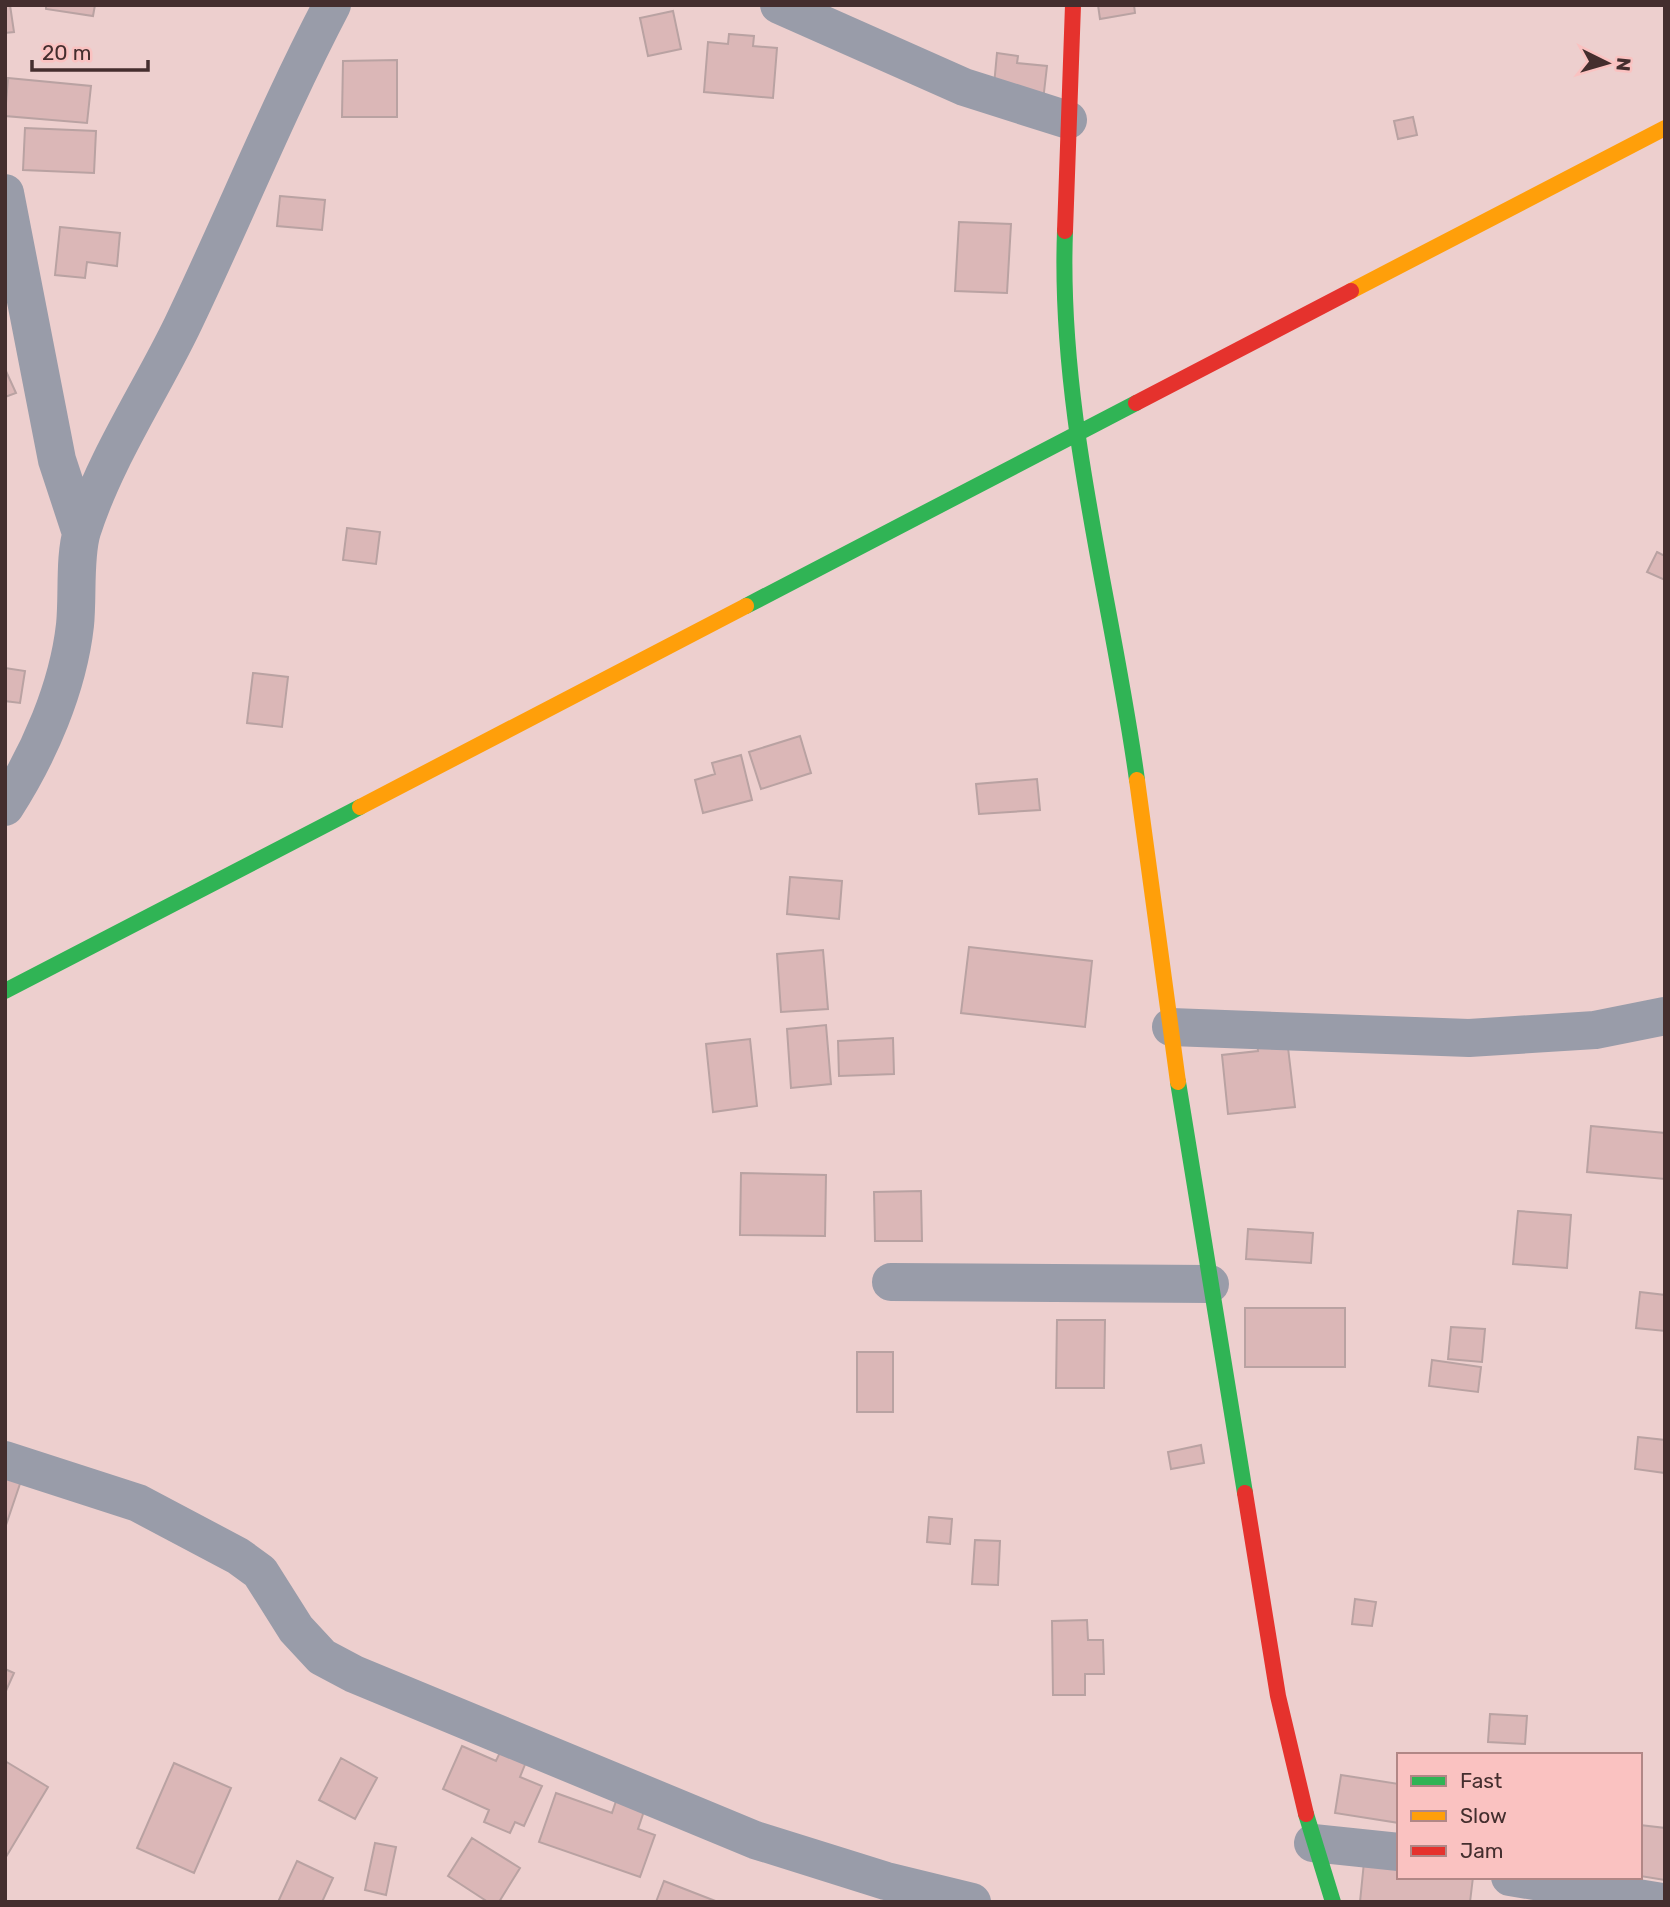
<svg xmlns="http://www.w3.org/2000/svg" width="1670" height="1907" viewBox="0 0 1670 1907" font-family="Rubik,sans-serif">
<rect width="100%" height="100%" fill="#edcfce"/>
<path fill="#dbb7b7" stroke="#b9a2a2" stroke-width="2" d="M5 5H10L14 32 5 33Z
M46 5H95L93 16 46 9Z
M1098 5H1134L1135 13 1100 19Z
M673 11 681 49 648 56 640 18Z
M729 34 754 36 753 46 777 48 773 98 704 92 708 42 728 44Z
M997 53 1018 56 1017 63 1047 66 1043 101 993 96Z
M397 60V117H342L343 61Z
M8 78 91 86 87 123 5 116Z
M1413 117 1417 135 1398 139 1394 121Z
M25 128 96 131 94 173 23 170Z
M280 196 325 200 322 230 277 226Z
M959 222 1011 224 1007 293 955 291Z
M60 227 120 233 117 266 87 262 85 278 55 275Z
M5 369 16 393 5 397Z
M347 528 380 532 376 564 343 560Z
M1657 552 1665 556V580L1647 572Z
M5 668 25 671 20 703 5 701Z
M253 673 288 677 282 727 247 723Z
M800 736 811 773 761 789 749 752Z
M741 755 752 800 703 813 695 780 715 774 712 763Z
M1037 779 1040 810 979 814 976 784Z
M790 877 842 881 839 919 787 914Z
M969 947 1092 961 1085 1027 961 1013Z
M823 950 828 1009 781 1012 777 954Z
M826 1025 831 1084 791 1088 787 1029Z
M893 1038 894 1074 839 1076 838 1041Z
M750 1039 757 1106 713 1112 706 1044Z
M1287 1039 1295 1107 1228 1114 1222 1055 1258 1051 1257 1042Z
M1591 1126 1665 1133V1179L1587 1172Z
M741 1173 826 1175 825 1236 740 1235Z
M921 1191 922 1241H875L874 1192Z
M1518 1211 1571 1215 1567 1268 1513 1264Z
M1248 1229 1313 1233 1311 1263 1246 1259Z
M1640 1292 1665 1295V1331L1636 1328Z
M1245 1308H1345V1367H1245Z
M1057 1320H1105L1104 1388H1056Z
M1451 1327 1485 1329 1482 1362 1448 1359Z
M857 1352H893V1412H857Z
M1432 1360 1481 1367 1478 1392 1429 1386Z
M1638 1437 1665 1440V1473L1635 1469Z
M1201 1445 1204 1463 1171 1469 1168 1452Z
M5 1469 23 1475 5 1528Z
M929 1517 952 1519 950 1544 927 1542Z
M975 1540 1000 1541 998 1585 972 1584Z
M1355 1599 1376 1602 1372 1626 1352 1624Z
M1087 1620 1088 1640H1103L1104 1674H1085V1695H1053L1052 1621Z
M5 1669 14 1673 5 1693Z
M1490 1714 1527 1716 1525 1744 1488 1742Z
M462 1746 496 1761 501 1750 526 1762 520 1777 542 1786 524 1826 515 1822 510 1833 484 1822 489 1810 443 1789Z
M341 1758 377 1778 355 1819 319 1800Z
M5 1761 48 1787 6 1857 5 1856Z
M174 1763 231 1788 194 1873 137 1848Z
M1341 1775 1399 1784V1823L1335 1813Z
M556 1793 612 1813 616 1801 644 1811 638 1829 655 1835 640 1877 539 1842Z
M1640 1825 1665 1828V1880L1640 1876Z
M472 1838 520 1868 499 1902H488L448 1876Z
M375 1843 396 1847 386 1895 365 1890Z
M297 1861 333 1878 322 1902H278Z
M1364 1862 1399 1866V1877H1473L1470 1902H1360Z
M664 1881 718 1902H656Z"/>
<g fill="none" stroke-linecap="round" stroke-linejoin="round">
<path stroke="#999ca9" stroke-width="38" d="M779 5 964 87 1068 120
M5 193 57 460 81 533
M5 807C39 754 68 688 75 625 78 597 74 557 82 531 105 459 149 394 182 326 233 220 277 110 332 5
M1171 1027 1469 1038 1595 1030 1665 1016
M891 1282 1210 1284
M5 1460 138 1503 238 1556 260 1572 296 1629 322 1657 354 1674 755 1840 886 1881 972 1902
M1313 1843 1399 1852
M1510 1877 1662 1902"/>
<path stroke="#30b455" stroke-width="16" d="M1065 231C1058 416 1112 598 1137 780
M746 606 1136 403
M5 991 360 807
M1178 1082 1245 1493
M1306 1814 1333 1902"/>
<path stroke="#ff9f0a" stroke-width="16" d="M1351 291 1665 128
M1137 780 1178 1082
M360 807 746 606"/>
<path stroke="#e5322d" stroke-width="16" d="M1065 231 1073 5
M1136 403 1351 291
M1245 1493 1278 1696 1306 1814"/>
</g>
<rect width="1670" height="1907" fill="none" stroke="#442e2e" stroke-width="14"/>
<rect x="1397" y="1753" width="245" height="126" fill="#fac2c1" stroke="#b18786" stroke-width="2"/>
<rect x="1411" y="1776" width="35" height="10" fill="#30b455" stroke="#b18786" stroke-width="2"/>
<text x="1460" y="1788" font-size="21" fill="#442e2e">Fast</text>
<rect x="1411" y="1811" width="35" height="10" fill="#ff9f0a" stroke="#b18786" stroke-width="2"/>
<text x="1460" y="1823" font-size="21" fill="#442e2e">Slow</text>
<rect x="1411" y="1846" width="35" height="10" fill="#e5322d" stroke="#b18786" stroke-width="2"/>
<text x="1460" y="1858" font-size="21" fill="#442e2e">Jam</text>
<g transform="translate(1607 63) rotate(95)" stroke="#fac2c1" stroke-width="5" paint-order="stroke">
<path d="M0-5L12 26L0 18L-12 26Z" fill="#442e2e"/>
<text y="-10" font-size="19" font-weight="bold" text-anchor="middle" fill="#442e2e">N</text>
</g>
<path d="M32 60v10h116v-10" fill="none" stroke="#442e2e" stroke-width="3.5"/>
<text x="42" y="60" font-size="21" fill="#442e2e" stroke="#fac2c1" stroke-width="5" paint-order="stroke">20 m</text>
</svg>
